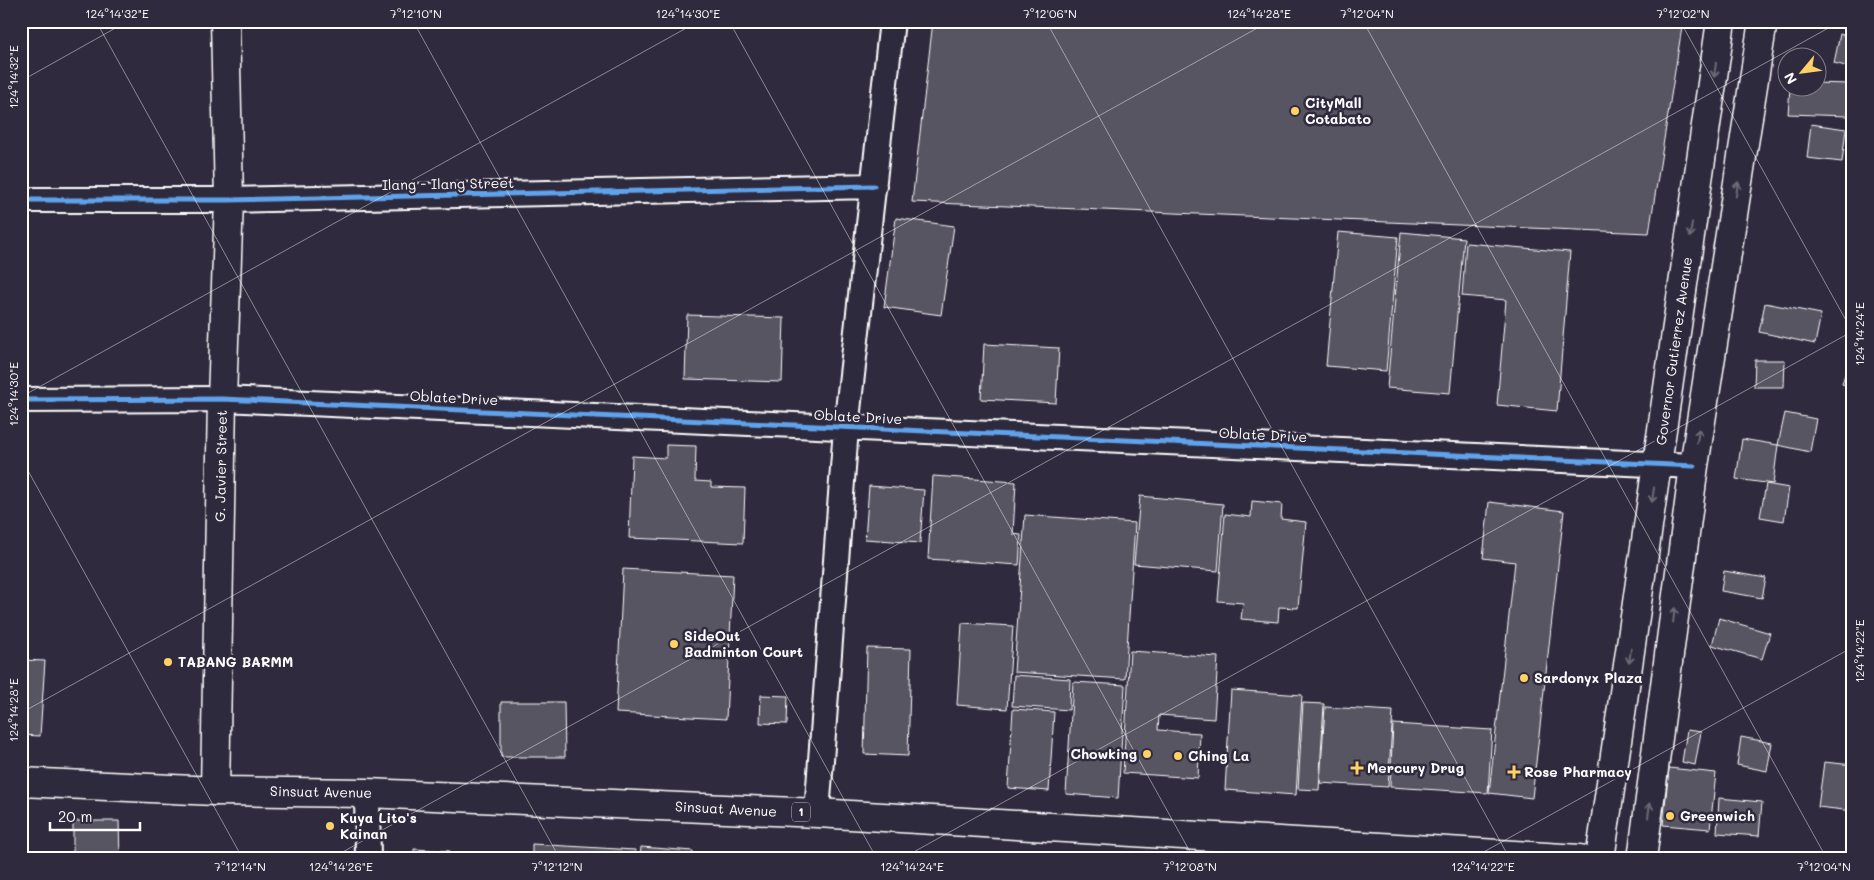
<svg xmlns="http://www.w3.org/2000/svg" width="1874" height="880" viewBox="0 0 1874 880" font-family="Mali,sans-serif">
<rect width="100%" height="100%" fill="#2f2a3d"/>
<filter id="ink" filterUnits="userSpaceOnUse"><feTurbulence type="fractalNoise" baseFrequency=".02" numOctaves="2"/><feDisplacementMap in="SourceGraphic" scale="10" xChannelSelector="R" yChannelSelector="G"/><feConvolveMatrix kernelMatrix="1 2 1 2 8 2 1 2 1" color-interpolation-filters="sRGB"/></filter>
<g filter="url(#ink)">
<path fill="#595564" stroke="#fff" d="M933 21H1683L1649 233 912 202Z
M1840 34 1853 38V68L1834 63Z
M1816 83 1849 84 1848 116 1788 114 1790 88H1816Z
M1811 124 1846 129 1842 162 1807 158Z
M896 218 954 226 941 315 884 307Z
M1338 232 1398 237 1386 371 1326 366Z
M1401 232 1464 238 1450 393 1387 388Z
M1466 243 1570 252 1557 411 1497 405 1506 300 1462 296Z
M1765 303 1821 314 1815 344 1759 332Z
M687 315 784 318 782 382 685 379Z
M984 344 1059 348 1056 403 981 399Z
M1850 358 1853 359V387L1842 384Z
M1755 360H1785L1784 387H1754Z
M1785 413 1816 419 1810 452 1778 445Z
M1742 439 1778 445 1773 484 1736 479Z
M666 445 696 446 695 481 711 482V487L745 488 743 543 629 538 632 456 666 458Z
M933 476 1016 482 1013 534 1021 535 1019 565 928 559Z
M1766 484 1789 488 1784 521 1760 517Z
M869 486 924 490 920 543 865 539Z
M1140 496 1223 504 1218 571 1134 564Z
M1252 501 1282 504 1281 519 1306 522 1298 608 1279 607 1278 622 1241 619 1243 603 1218 601 1225 514 1251 517Z
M1489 502 1564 511 1532 798 1489 793 1515 562 1483 558Z
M1025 515 1135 523 1125 679 1014 672Z
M623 569 733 575 726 719 616 713Z
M1724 571 1766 578 1762 598 1721 591Z
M1719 618 1770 633 1762 659 1712 645Z
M962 623 1013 626 1007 709 957 705Z
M867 648 911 649 908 756 864 754Z
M1130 651 1218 657 1214 719 1159 715 1158 730 1200 733 1198 778 1123 773Z
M21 660 45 661 40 736 21 735Z
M1014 675 1070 679 1069 710 1012 706Z
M1073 682 1125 685 1118 798 1066 794Z
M1231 690 1302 695 1296 795 1225 790Z
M761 695 788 696 787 724 760 723Z
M501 702H564L565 757H501Z
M1303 703 1324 704 1319 790 1298 789Z
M1325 707 1393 711 1388 787 1320 783Z
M1013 709 1054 712 1049 791 1008 788Z
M1393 724 1492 730 1488 793 1390 787Z
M1687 730 1701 732 1695 765 1682 762Z
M1741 737 1772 743 1767 771 1737 765Z
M1824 762 1853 765V811L1818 807Z
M1669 768 1716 773 1710 829 1663 825Z
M1719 798 1762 802 1759 836 1717 833Z
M73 821H119L120 859H73Z
M532 844 635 850V859H532Z
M641 847 693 851V859H640Z
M414 849 450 851 449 859H414Z"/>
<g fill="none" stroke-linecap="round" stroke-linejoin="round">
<g stroke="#fff" stroke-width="28">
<path id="street" d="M21 200H229L874 186
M21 400 222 399 1694 466
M367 793 368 859
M817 813 846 428 892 21"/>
</g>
<g stroke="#fff" stroke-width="31">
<path id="secondary" d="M215 791 222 399 229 200 225 21
M1600 859 1721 21
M1642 859 1694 466 1763 21"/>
</g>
<g stroke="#fff" stroke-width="31">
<path id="primary" d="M21 782 215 791 367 793 817 813 1580 859"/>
</g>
<use href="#street" stroke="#2f2a3d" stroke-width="24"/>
<use href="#secondary" stroke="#2f2a3d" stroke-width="28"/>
<use href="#primary" stroke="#2f2a3d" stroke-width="28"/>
<g stroke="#2f2a3d" stroke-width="8">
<path id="cycleway" d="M21 200H229L874 186
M21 400 222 399 1694 466"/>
</g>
<use href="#cycleway" stroke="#60a3ed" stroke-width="5"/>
</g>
<defs><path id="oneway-shaft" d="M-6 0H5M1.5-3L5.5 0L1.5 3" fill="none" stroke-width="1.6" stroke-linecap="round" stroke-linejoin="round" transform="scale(1.25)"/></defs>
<g stroke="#6d6a77">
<use href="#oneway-shaft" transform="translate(1715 70) rotate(98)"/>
<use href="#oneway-shaft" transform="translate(1737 189) rotate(-81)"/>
<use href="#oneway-shaft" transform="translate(1691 230) rotate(98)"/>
<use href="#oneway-shaft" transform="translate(1698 436) rotate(-81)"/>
<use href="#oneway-shaft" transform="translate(1653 495) rotate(98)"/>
<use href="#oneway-shaft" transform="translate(1674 615) rotate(-83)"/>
<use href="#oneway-shaft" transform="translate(1630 656) rotate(98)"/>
<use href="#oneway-shaft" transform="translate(1649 810) rotate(-83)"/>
</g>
</g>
<path fill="none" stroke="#fff" stroke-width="1" stroke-opacity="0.45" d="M96 21 560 859M413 21 877 859M729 21 1194 859M1046 21 1510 859M1363 21 1827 859M1680 21 1853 333M21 81 128 21M21 397 699 21M21 458 243 859M21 713 1270 21M330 859 1841 21M901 859 1853 331M1471 859 1853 647"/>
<g fill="#ffd166" stroke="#2f2a3d" stroke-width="2">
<circle cx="1295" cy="111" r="5"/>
<circle cx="674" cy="644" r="5"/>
<circle cx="168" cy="662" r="5"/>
<circle cx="1524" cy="678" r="5"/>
<circle cx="1147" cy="754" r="5"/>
<circle cx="1178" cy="756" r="5"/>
<path d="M1354.5 760.5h5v5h5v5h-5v5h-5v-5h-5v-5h5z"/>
<path d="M1511.5 764.5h5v5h5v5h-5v5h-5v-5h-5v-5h5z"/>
<circle cx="1670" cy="816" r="5"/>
<circle cx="330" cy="826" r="5"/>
</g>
<g text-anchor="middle" stroke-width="5" stroke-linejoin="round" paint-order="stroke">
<rect fill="#2f2a3d" stroke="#c1bfc5" stroke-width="1" x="792" y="802.5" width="18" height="19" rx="4"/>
<g font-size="12" font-weight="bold" fill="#fff">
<text x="801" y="816">1</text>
</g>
<g font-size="14" font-weight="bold" fill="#fff" stroke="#2f2a3d" text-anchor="start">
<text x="1305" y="108">CityMall<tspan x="1305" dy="16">Cotabato</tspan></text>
<text x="684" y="641">SideOut<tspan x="684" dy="16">Badminton Court</tspan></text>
<text x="178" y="667">TABANG BARMM</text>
<text x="1534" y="683">Sardonyx Plaza</text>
<text x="1137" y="759" text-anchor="end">Chowking</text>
<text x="1188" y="761">Ching La</text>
<text x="1367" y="773">Mercury Drug</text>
<text x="1524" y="777">Rose Pharmacy</text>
<text x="1680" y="821">Greenwich</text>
<text x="340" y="823">Kuya Lito's<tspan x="340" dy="16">Kainan</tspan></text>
</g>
<g font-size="14" fill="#fff" stroke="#2f2a3d">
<text transform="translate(448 184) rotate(-1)" y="5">Ilang - Ilang Street</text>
<text transform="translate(1674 351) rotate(-82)" y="5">Governor Gutierrez Avenue</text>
<text transform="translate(454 398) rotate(3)" y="5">Oblate Drive</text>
<text transform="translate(858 417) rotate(3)" y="5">Oblate Drive</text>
<text transform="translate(1263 435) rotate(3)" y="5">Oblate Drive</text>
<text transform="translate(221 466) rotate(-89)" y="5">G. Javier Street</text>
<text transform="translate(321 792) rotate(1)" y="5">Sinsuat Avenue</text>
<text transform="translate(726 809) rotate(3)" y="5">Sinsuat Avenue</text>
</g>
</g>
<rect width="1874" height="880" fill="none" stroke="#2f2a3d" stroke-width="55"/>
<g transform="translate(1802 72) rotate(241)"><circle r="24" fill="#2f2a3d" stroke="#827f8b"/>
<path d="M0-4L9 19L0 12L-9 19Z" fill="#ffd166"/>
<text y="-8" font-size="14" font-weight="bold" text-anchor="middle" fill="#ffffff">N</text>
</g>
<path d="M50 822v8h90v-8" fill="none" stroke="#ffffff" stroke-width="2.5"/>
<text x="58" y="822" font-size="15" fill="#ffffff" stroke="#2f2a3d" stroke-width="4" paint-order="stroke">20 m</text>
<rect x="28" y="28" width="1818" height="824" fill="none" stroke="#fff" stroke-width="2"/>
<g font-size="12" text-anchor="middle" fill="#fff">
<text x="117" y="18">124°14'32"E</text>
<text x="416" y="18">7°12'10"N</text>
<text x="688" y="18">124°14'30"E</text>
<text x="1050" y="18">7°12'06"N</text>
<text x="1259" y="18">124°14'28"E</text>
<text x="1367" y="18">7°12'04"N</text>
<text x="1683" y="18">7°12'02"N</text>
<text transform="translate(14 77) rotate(-90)" y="4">124°14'32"E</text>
<text transform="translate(1860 334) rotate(-90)" y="4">124°14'24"E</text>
<text transform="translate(14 394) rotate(-90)" y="4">124°14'30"E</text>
<text transform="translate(1860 651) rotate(-90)" y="4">124°14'22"E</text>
<text transform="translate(14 710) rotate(-90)" y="4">124°14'28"E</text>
<text x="240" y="871">7°12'14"N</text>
<text x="341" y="871">124°14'26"E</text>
<text x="557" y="871">7°12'12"N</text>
<text x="912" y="871">124°14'24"E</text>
<text x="1190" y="871">7°12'08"N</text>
<text x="1483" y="871">124°14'22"E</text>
<text x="1824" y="871">7°12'04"N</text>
</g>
</svg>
